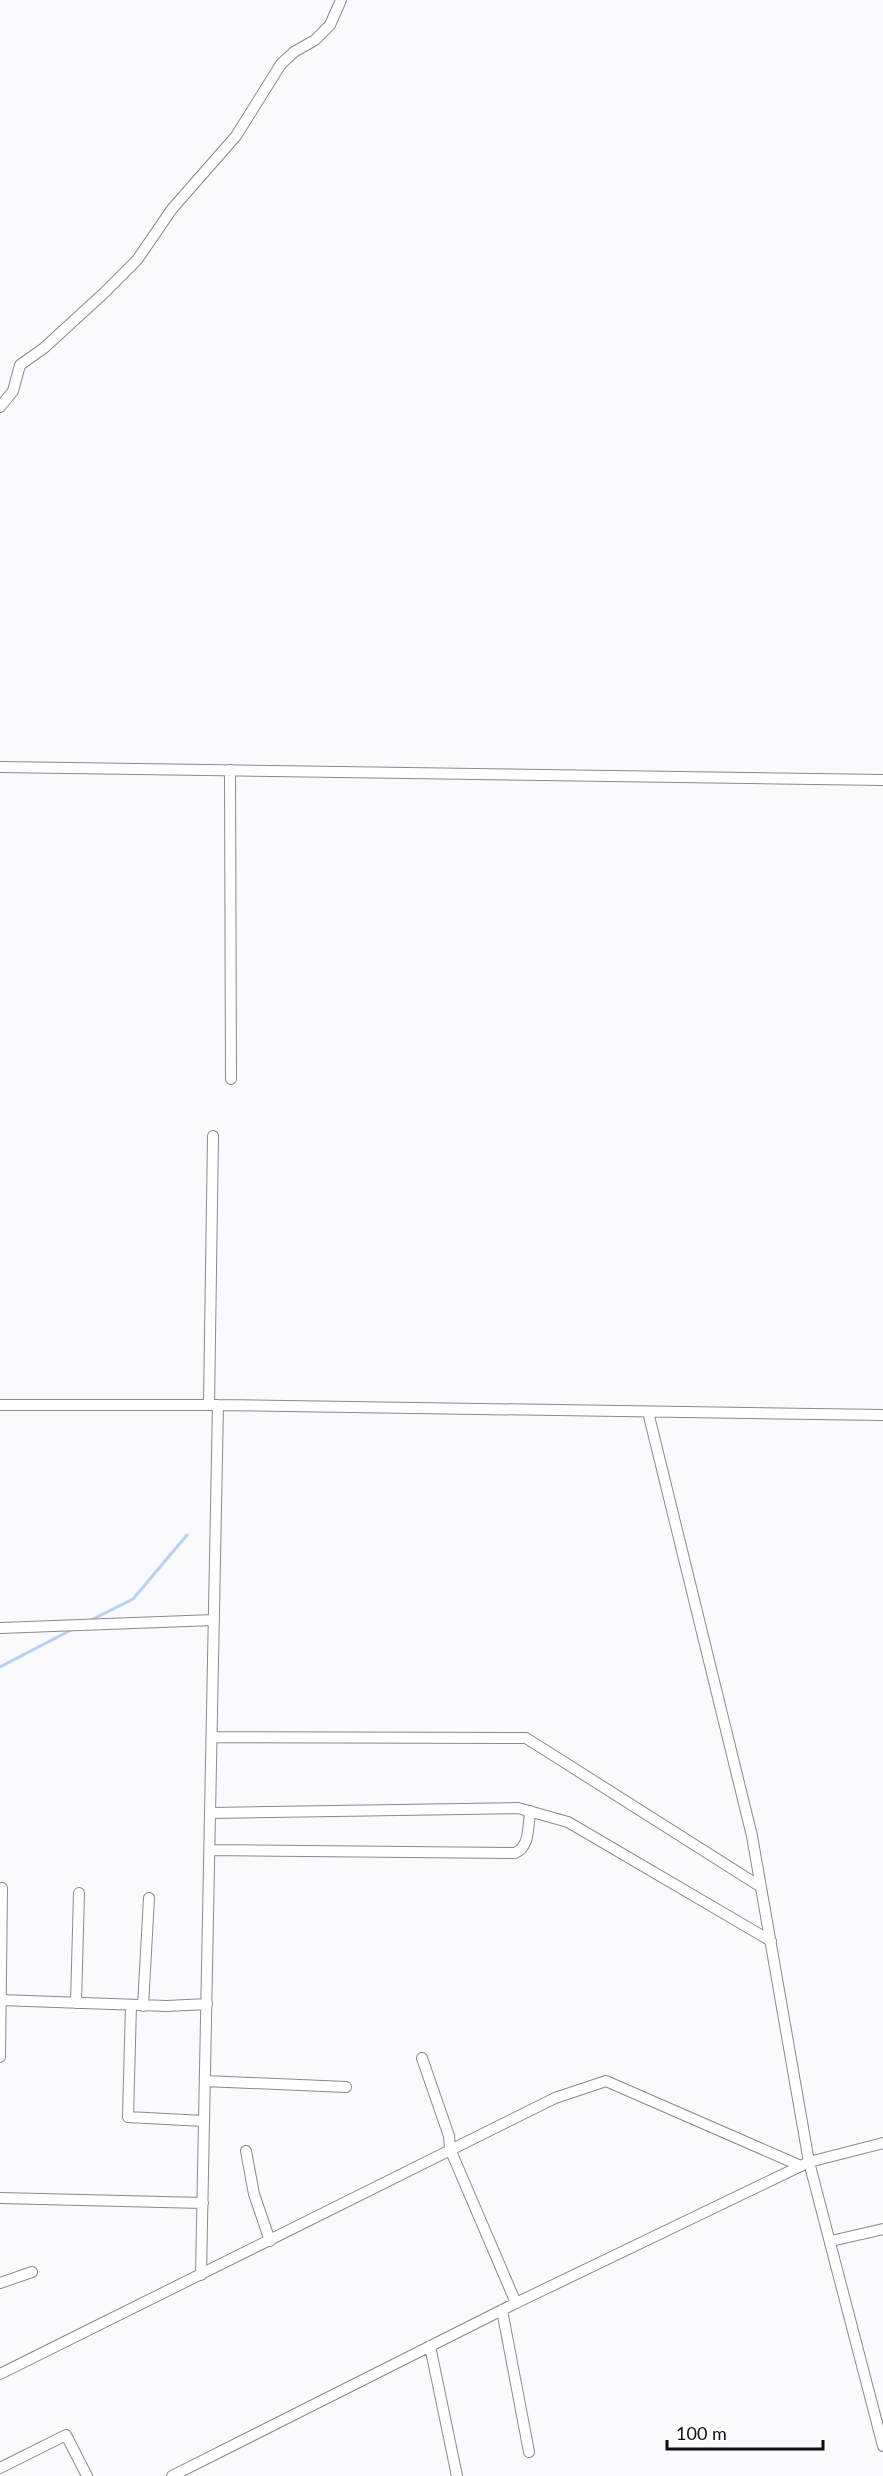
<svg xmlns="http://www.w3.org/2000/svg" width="883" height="2476" viewBox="0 0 883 2476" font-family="Lato,sans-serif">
<rect width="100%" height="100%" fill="#faf9fe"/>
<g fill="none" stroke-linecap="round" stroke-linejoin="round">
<path stroke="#b6d2f0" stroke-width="3" d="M89 1621 133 1599 187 1535
M0 1667 73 1629"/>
<g stroke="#8a8a8d" stroke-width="12">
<path id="minor" d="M0 407 13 391 20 365 44 348 104 293 137 260 172 209 236 136 281 64 294 52 315 40 330 25 341 0
M0 767 883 780
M230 770 231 1079
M0 1405H218L883 1415
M209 1405 213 1136
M648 1412 752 1836 809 2162 883 2446
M0 1628 214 1620
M212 1737 526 1738 761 1887
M210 1813 518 1808 568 1822 771 1941
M210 1850 515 1853C530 1847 528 1826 530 1811
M0 2000 167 2006 207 2004
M76 2003 79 1893
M131 2005 128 2117 204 2121
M143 2006 149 1898
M0 2057 2 1888
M422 2058 449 2136 450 2149 516 2303
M205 2081 346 2087
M246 2151 254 2194 270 2241
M0 2198 203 2203
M831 2241 883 2229
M201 2275 218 1405
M0 2283 32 2272
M502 2310 529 2452
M430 2346 457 2476
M0 2374 555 2098 606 2081 801 2166
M0 2468 66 2435 87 2476
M172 2476 516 2303 809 2162 883 2143"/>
</g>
<use href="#minor" stroke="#fff" stroke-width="10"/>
</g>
<path d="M667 2440v9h156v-9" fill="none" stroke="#0e0e10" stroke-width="3"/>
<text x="676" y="2440" font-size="18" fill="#0e0e10" stroke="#ffffff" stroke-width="4.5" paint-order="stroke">100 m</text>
</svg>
